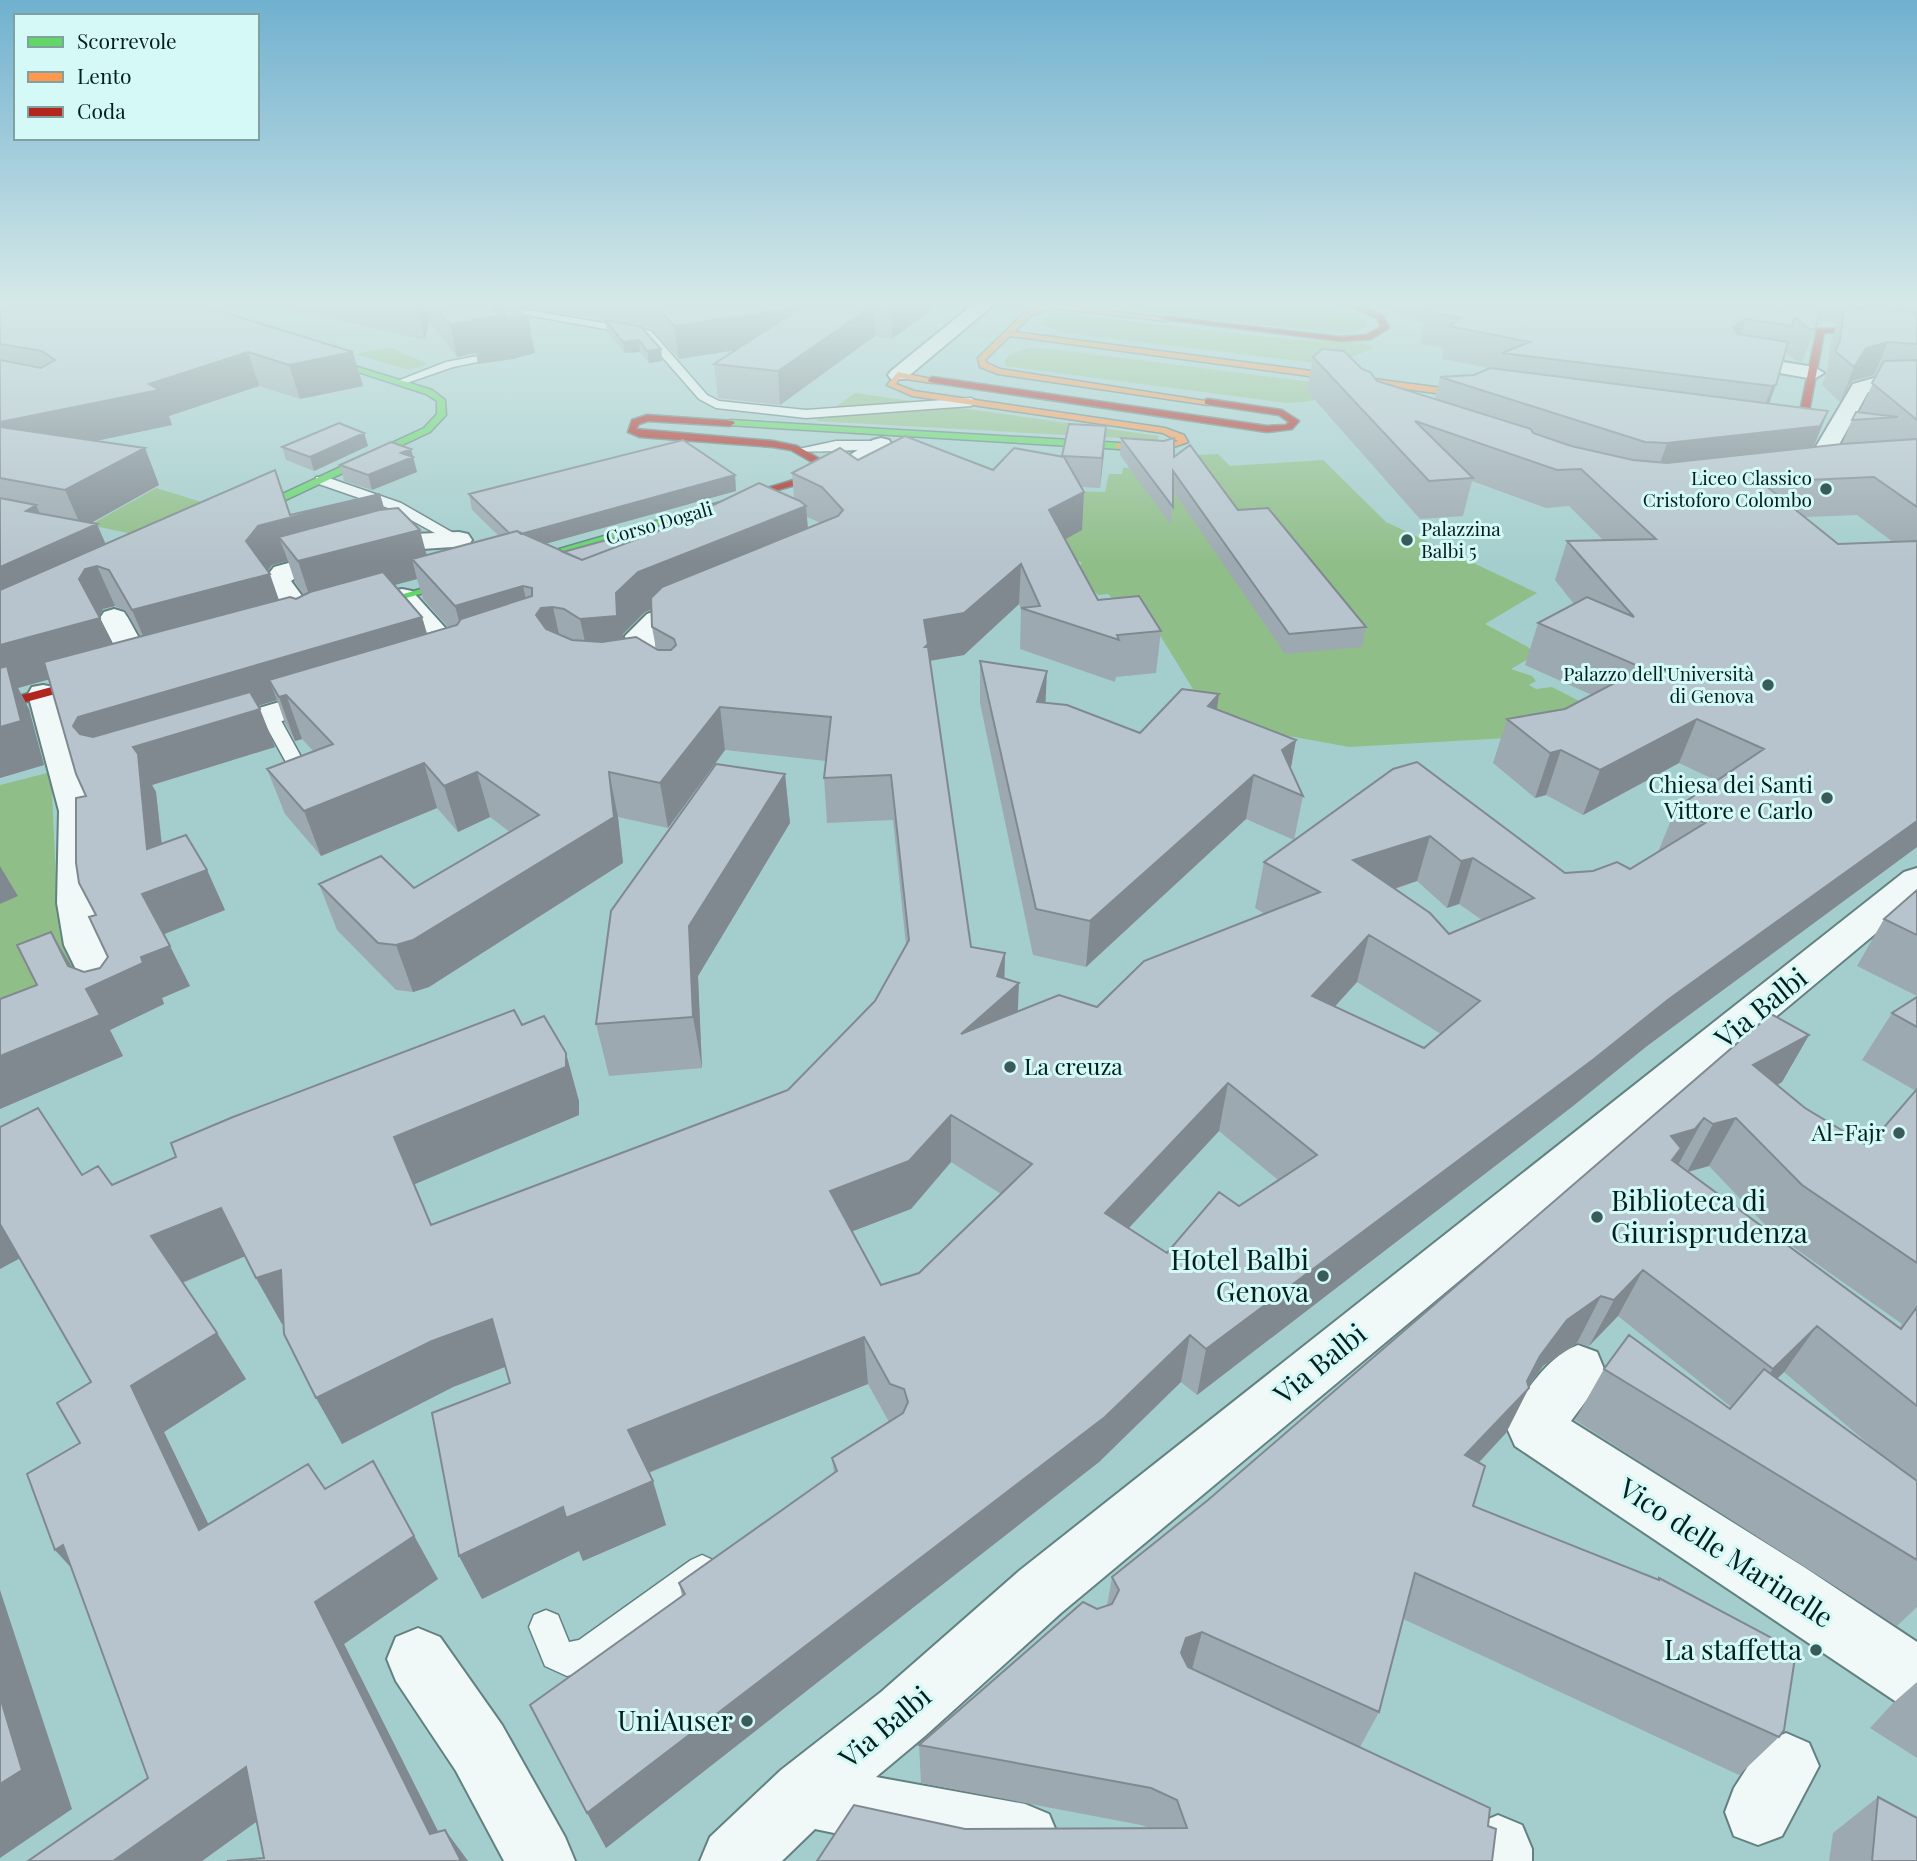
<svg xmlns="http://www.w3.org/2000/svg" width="1917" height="1861" viewBox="0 0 1917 1861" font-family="'Playfair Display',serif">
<rect width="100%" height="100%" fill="#a4cecd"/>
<path fill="#90be89" d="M1055 301H1314L1357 316 1367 323V327L1355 332 1334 333Z
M1067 314 1286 339 1367 344 1374 348 1331 365 1060 332 1042 324 1044 318Z
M390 347 428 364 409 370 355 354Z
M1030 348 1051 349 1343 386C1328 400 1308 402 1288 403L1005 366V360L1011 353Z
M855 393 1159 436 1157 440 816 421Z
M1218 454 1230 466 1323 460 1386 522 1537 593 1485 624 1528 647 1535 655 1511 669 1532 676 1536 681 1529 685 1536 689 1552 687 1597 710 1525 737 1349 747 1213 722 1138 599H1113L1108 594 1098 595 1074 572 1082 563 1055 547 1067 491 1105 492 1109 474H1122L1123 468 1169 465 1181 456Z
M156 488 231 511 165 541 90 525Z
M51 772 57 900 92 1005 0 1047V785Z"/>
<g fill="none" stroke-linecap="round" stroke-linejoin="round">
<g stroke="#638181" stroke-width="3">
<path id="lane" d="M449 301H475L651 331 707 395 719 401 806 410 971 398 977 402 971 406 806 418 716 408 699 399 644 336Z
M503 351 507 352V356L453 367 401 385 395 382 446 362Z
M836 441H881L887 445 881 449C867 449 799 454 794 450Z
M316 477H326L401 503 476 546 464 549 391 509 316 483Z
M269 710 278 715 305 764 302 768H290L287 764 260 715Z
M702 1555 713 1560 718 1571 713 1582 598 1668 567 1676 545 1666 529 1627 534 1615 546 1610 558 1615 569 1642 579 1640 691 1560Z"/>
</g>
<g stroke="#638181" stroke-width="4">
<path id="street" d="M977 301H998L905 379H891L888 375 891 371Z
M1858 301 1917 304V316L1862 313 1872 330 1862 336 1855 334 1842 309Z
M1734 354 1814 367 1824 373 1814 379 1727 364 1724 360Z
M1874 378 1917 380V392H1868L1825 470H1809L1805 465 1853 384Z
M881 438 889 440 892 445 889 450 828 491H810L807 486 810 481 873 440Z
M459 532 468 534 472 540 468 546 391 551 294 579 291 581 322 623 318 629 308 632 298 629 263 581 274 567 390 535Z
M402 589 412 591 467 652 471 658 467 664 438 672 427 669 423 663 427 657 437 654 388 597 392 591Z
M699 595 709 597 713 603 709 609 667 626 655 638 657 668 653 674 618 681 607 678 603 672 607 666 627 662 625 636 647 614Z
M114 609 124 612 128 618 155 667 151 673 140 676 129 673 125 667 100 618 104 612Z
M43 685 54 687 58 694 93 811 95 903 102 945 128 996 122 1006 108 1010 94 1006 64 945 57 903 59 811 28 694 32 687Z
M330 687 341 689 345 696 341 703 213 742 202 739 197 732 202 725Z
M1917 868V899L1061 1613 925 1736 876 1777 1025 1804 1049 1814 1059 1838 1049 1861H968L815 1829 782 1861H700L710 1837 781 1770 881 1692 1019 1571 1904 872Z
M1578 1345 1597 1352 1604 1369 1597 1386 1571 1421 1804 1567 1917 1642V1710L1895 1701 1515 1446 1507 1428C1520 1397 1546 1357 1578 1345Z
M418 1628 440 1637 502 1725 565 1837 575 1861H504L456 1771 396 1681 387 1659 396 1637Z
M1786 1733 1809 1743 1819 1766 1782 1836 1758 1845 1734 1836 1725 1812 1734 1788 1763 1743Z
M1498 1815 1522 1825 1532 1849V1861H1464V1849L1474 1825Z"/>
</g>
<g stroke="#638181" stroke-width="3">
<path id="fast" d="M306 351 432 390 445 400 446 415 430 432 241 521H233V517L424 428 437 414V401L426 394 306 355Z
M730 420 1120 443 1125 446 1120 449 727 425 725 423Z
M718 503 727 505 358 612 354 613 348 610Z"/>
</g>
<g stroke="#638181" stroke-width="3">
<path id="slow" d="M1052 304 1171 319 1167 321 1052 308 1032 315 1014 332 1488 394 1492 397 1488 400 1010 336 985 360 987 363 1000 369 1212 402 1208 405 998 374 980 367 978 358 1026 311Z
M898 372 936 380 932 383 900 378 896 384 914 391 1165 428 1184 435 1188 442 1162 451 1120 449 1115 446 1117 444 1162 445 1178 441 1163 433 912 396 887 385Z"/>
</g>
<g stroke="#638181" stroke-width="3">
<path id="jam" d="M1333 301H1344L1383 315 1389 328 1371 339 1341 341 1163 319 1167 317 1341 337 1366 335 1381 327 1377 318Z
M1862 328 1917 338V342L1862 332 1824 333 1807 422 1794 430 1764 432V428L1792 425 1798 421 1817 329Z
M932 377 1267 426 1286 425 1289 422 1279 415 1205 404V400L1208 399 1282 410 1299 421 1292 429 1267 432 929 382 928 380Z
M647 415 733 421 735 423 730 426 648 421 639 424 636 429 773 441 797 446 820 459 818 474 806 482 718 507V503L800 478 809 473 812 462 791 450 773 447 640 437 628 432 632 420Z
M103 673 109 677 107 680 0 709V701Z"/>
</g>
<use href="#lane" fill="#f1f8f8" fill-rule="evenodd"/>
<use href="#street" fill="#f1f8f8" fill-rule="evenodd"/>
<use href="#fast" fill="#63d668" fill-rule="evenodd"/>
<use href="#slow" fill="#ff974d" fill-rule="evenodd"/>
<use href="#jam" fill="#b3261e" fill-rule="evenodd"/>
</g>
<path fill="#9da9b0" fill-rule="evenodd" d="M0 301H194V304L353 352 363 386 300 399 259 386 169 416 172 425 95 441 145 448 159 485 91 523 105 544 290 515 380 494 384 509 427 555 499 536 472 510 469 494 735 475 736 491 545 544 563 552 794 498 792 473 858 460 993 470 1061 457 1069 424 1106 426 1100 488 1081 487 1084 492 1082 530 1065 539 1098 600 1161 631 1156 673 1116 677 1115 682 1020 649 1021 609 1019 604 964 655 930 661 971 947 1005 953 1004 978 1018 1011 1097 1007 1265 914 1255 908 1264 862 1393 769 1565 873 1630 869 1658 852 1676 808 1717 781 1679 763 1583 815 1546 795 1535 798 1493 763 1507 719 1565 709 1592 695 1525 665 1538 623 1574 604 1555 580 1567 541 1603 540 1569 506 1546 508 1472 481 1463 516 1420 519 1307 391 1313 357 1362 369 1377 381 1435 399 1440 377 1474 375 1489 368 1442 359 1444 348 1420 344 1424 323 1360 301H1854L1852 307H1870L1873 301H1917V847L1647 1046 1573 1106 1197 1395 1181 1382 1099 1462 606 1848 682 1596 679 1583 834 1473 832 1458 889 1422 868 1384 649 1473 666 1525 583 1561 579 1551 482 1599 459 1556 510 1383 505 1367 453 1387 342 1444 283 1324H282L256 1278 245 1256 183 1283 217 1333 246 1379 164 1432 208 1524 325 1489 438 1579 344 1644 438 1832 445 1830 468 1861H227L264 1858 256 1822 202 1861H28L148 1778 71 1567 55 1550 80 1443 91 1382 20 1258 0 1269V1127L82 1175 112 1185 522 1025 579 1101V1115L414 1184 431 1225 788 1090 875 1001 906 945 893 820 827 823 824 778 826 761 725 750 668 828 618 817 623 863 429 987 413 992 396 990 337 930 319 884 414 888 510 832 490 817 458 832 437 808 321 856 285 814 267 769 314 752 302 739 295 741 285 723 277 700 258 706 275 747 152 785 156 792 162 844 207 870 225 910 163 934 190 986 162 998 164 1004 110 1030 123 1056 0 1109V999L37 985 72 968 84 972 100 968 108 957 96 915 86 796 49 679 18 688 29 709 44 765 0 778ZM1817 320 1838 322 1831 340 1827 372 1822 385 1840 402 1852 381 1876 376 1860 412 1852 420 1842 444 1814 447 1828 411 1769 404 1785 352 1796 361 1802 362 1815 330ZM1857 515 1893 542 1838 544 1805 517ZM807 517 821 523 808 528ZM288 561 295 582 304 595 296 599 279 600 268 571 272 565ZM417 579 423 599 448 627 427 633 422 617 394 585ZM115 606 126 611 141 637 112 645 99 617 103 609ZM652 609V627L656 649 623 639V634L645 612ZM1417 881 1447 908 1459 904 1482 920 1449 934 1395 889ZM1357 982 1441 1034 1424 1048 1334 1007ZM1219 1131 1278 1180 1167 1253 1129 1228ZM951 1162 1001 1194 919 1273 881 1285 852 1231 911 1209Z
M254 301H942L892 339 875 336 780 405 718 398 714 364 737 350 679 359 651 328 625 324 661 349 662 361 649 363 640 352 625 353 607 332 605 320 522 306 524 317 535 353 513 359 478 364 476 353 457 357 429 321 425 340Z
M364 433 368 446 314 471 286 460 282 447Z
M1121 438 1174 457 1238 510 1366 627 1362 647 1285 654 1173 491 1171 525 1120 455Z
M411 449 417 472 372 490 344 481 340 465Z
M980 661 1045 703 1140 733 1219 694 1216 710 1296 740 1290 769 1303 796 1294 840 1246 819 1086 967 1033 955 980 703Z
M785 774 790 823 698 976 702 1068 609 1076 596 1024Z
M1917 890V996L1857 966 1884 919Z
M1917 997V1607L1897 1626 1575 1420 1604 1369 1730 1409 1731 1407 1618 1316 1589 1346 1577 1343 1543 1366 1529 1386 1506 1433 1479 1463 1473 1506 1658 1580 1659 1578 1779 1737 1739 1775 1403 1619 1379 1712 1360 1747 1488 1826 1496 1829H965L1149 1828 1141 1825 921 1783 919 1745 1097 1609 1107 1606 1112 1577 1809 1035 1782 1082 1777 1085 1805 1108 1868 1146 1916 1091 1862 1060 1892 1013ZM1709 1166 1772 1232 1902 1324 1900 1327 1688 1172ZM1784 1372 1887 1460 1777 1379Z
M1917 1682V1758L1870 1728 1893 1703Z
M1878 1797 1917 1861H1829L1833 1833Z"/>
<path fill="#808990" d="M419 301H424L429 321 425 340 418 309Z
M899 301H942L892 339V307Z
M498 302 501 315 506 314 507 321 528 316 535 353 513 359 478 364 476 353 457 357 450 325 492 307Z
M874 305 875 336 780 405 778 371Z
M802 307 804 339 679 359 674 326Z
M1746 319 1734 351 1733 327Z
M639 340 640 352 625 353 623 342Z
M1888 342 1874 375 1852 381 1840 402 1854 367 1866 348Z
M661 349 662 361 649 363 647 351Z
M248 352 259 386 169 416 172 425 1 461 0 459V422L149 384Z
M353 352 363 386 300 399 289 365Z
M1776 385 1763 420H1759L1772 386Z
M1828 411 1813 448 1654 481 1667 443Z
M1106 426 1104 454 1100 488 1102 458Z
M364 433 368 446 314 471 310 457Z
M145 448 159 485 82 528 65 490Z
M411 449 417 472 372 490 368 475 401 453Z
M735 475 736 491 516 552 512 536Z
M1084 492 1082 530 1048 549 1049 510Z
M380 494 391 532 279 537 288 561 272 565 264 576 270 574 284 615 150 652 132 610 246 541 258 526Z
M36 505 54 543 97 524 114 563 97 566 115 606 103 609 98 619 100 618 119 660 18 688 29 709 44 765 0 778V567L26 511Z
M806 506 809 545 645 612 623 634 624 658 589 661 580 619 616 593 638 572Z
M420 530 432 575 412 559 417 579 313 607 298 561Z
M1021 564 1019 604 964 655 928 661 929 687 924 620Z
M523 586 532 626 466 647 455 606Z
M553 607 562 648 536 615 541 608Z
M422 617 432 653 287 697 302 739 295 741 279 697 269 680 277 700 97 754 73 726 78 717Z
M1047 671 1045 713 1037 702Z
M1219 694 1213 736 1208 706Z
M720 707 725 750 668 828 660 783Z
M260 709 275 747 152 785 156 792 166 885 207 870 225 910 162 935 142 894 147 849 133 747Z
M1697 719 1679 763 1583 815 1600 770Z
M1296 740 1288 784 1282 750Z
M1561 750 1546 795 1535 798 1550 753Z
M424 763 437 808 321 856 304 811Z
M477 772 490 817 458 832 444 786Z
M609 772 618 817 623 863 429 987 413 992 396 945Z
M785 774 790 823 698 976 702 1068 693 1017 689 926Z
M1254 775 1246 819 1086 967 1090 921Z
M1917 821V847L1647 1046 1573 1106 1197 1395 1206 1349 1669 999Z
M1430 836 1417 881 1342 906 1353 860Z
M1473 858 1459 904 1447 908 1461 861Z
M0 866 18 896 0 904Z
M51 932 75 972 68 966Z
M1369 935 1357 982 1301 1044 1312 996Z
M170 946 190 986 162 998 164 1004 110 1030 123 1056 0 1109V1056L86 989 141 957Z
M1005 953 1004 996 1019 983 1017 1030 961 1034 997 976Z
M1809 1035 1782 1082 1727 1113 1753 1065Z
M566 1053 579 1101V1115L413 1185 394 1137Z
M1228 1083 1219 1131 1099 1260 1105 1213Z
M951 1115V1162L911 1209 835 1238 830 1191Z
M1704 1118 1678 1165 1665 1178 1671 1136Z
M1736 1118 1709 1166 1687 1172 1713 1124Z
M221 1208 248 1255 181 1283 151 1236Z
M0 1220 26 1255 0 1269Z
M281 1270 306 1316 282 1324 256 1278Z
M1643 1270 1618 1316 1589 1346 1614 1300Z
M1601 1296 1577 1343 1543 1366 1521 1397 1529 1388 1506 1433 1444 1499 1465 1455 1567 1320Z
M492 1319 510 1365 453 1387 342 1444 316 1398 432 1341Z
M1817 1326 1784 1372 1740 1414 1773 1369Z
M217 1333 246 1379 164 1432 232 1573 199 1530 131 1386Z
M1190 1335 1181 1382 1099 1462 606 1848 587 1813Z
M864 1337 868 1384 642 1475 628 1430Z
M373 1461 438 1579 344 1644 453 1861 430 1834 315 1602Z
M653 1481 666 1525 583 1561 579 1551 482 1599 459 1556 563 1507Z
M63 1545 94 1593 55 1550Z
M0 1590 72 1809 0 1858Z
M1202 1632 1191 1673 1181 1653 1186 1638Z
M246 1767 281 1804 202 1861H113Z
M445 1830 468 1861H459Z"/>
<path fill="#b7c4cd" stroke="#808990" stroke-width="2" fill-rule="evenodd" d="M0 301H187L353 352 289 365 248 352 149 384 159 390 0 422V360L41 368 55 360 42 351 0 344Z
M384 301H419L418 309Z
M431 301H520L521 305 498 302 492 307 493 310 506 314 450 325Z
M651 301H899L892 307 874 305 778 371 714 364 802 307 674 326Z
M1441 301H1780L1821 304 1815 330 1809 329 1795 317 1792 326 1746 319 1733 327 1738 334 1788 342 1776 385 1772 386 1502 353 1530 342 1449 326 1461 318 1427 312Z
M1875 307 1917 313V344L1888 342 1866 348 1854 367 1835 351 1840 341 1844 308Z
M528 316 506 322 470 327Z
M605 320 641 327 661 349 647 351 639 340 623 342Z
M1322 349 1344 351 1362 369 1370 372 1377 381 1531 429 1533 433 1571 446 1633 460 1667 463 1842 444 1917 439V507L1874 477 1761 482 1838 544 1917 541V821L1669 999 1594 1059 1206 1349 1190 1335 1105 1417 587 1813 530 1705 685 1594 679 1583 837 1471 832 1458 903 1413 908 1402 904 1389 890 1384 864 1337 628 1430 653 1481 566 1518 563 1507 459 1556 432 1413 510 1383 492 1319 432 1341 316 1398 284 1334 281 1270 256 1278 221 1208 151 1236 217 1333 131 1386 199 1530 308 1464 325 1489 373 1461 414 1536 315 1602 430 1834 445 1830 460 1859 459 1861H227L264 1858 246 1767 113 1861H28L148 1778 63 1545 55 1550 27 1474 80 1443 57 1403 91 1382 0 1224V1127L38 1108 82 1175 98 1166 112 1185 176 1157 171 1143 233 1117 514 1010 522 1025 544 1016 566 1053V1067L394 1137 431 1225 788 1090 875 1001 909 940 891 775 824 778 831 717 720 707 660 783 609 772 614 817 413 940 396 945 378 943 319 884 381 856 414 888 539 815 477 772 444 786 424 763 304 811 267 769 333 744 286 695 279 697 269 680 457 625 461 619 532 596V588L523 586 455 606 412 559 517 531 582 560 666 528 759 483 800 501 806 506 638 572 616 593 617 616 580 619 564 609 553 607 541 608 536 615 546 629 572 640 602 642 636 637 658 650H671L676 645 674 639 652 627 651 598 662 587 838 516 843 510 822 487 792 473 840 448 858 460 905 436 993 470 1014 448 1064 457 1084 492 1049 510 1098 600 1139 596 1161 631 1117 635 1119 640 1021 608 1040 606 1021 564 964 613 924 620 928 644 925 647H928L971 947 1005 953 997 976 1019 983 961 1034 1059 995 1097 1007 1144 961 1320 892 1264 862 1393 769 1417 762 1565 873 1593 871 1617 862 1630 869 1705 823 1676 808 1764 749 1697 719 1600 770 1561 750 1550 753 1507 719 1565 709 1643 668 1538 623 1587 597 1634 617 1567 541 1656 539 1581 469 1557 470 1415 421 1473 478 1429 481 1313 357ZM1430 836 1461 861 1473 858 1534 898 1449 934 1430 913 1353 860ZM1369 935 1480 1001 1424 1048 1312 996ZM1228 1083 1317 1155 1239 1206 1219 1192 1167 1253 1105 1213ZM951 1115 1032 1164 919 1273 881 1285 830 1191 909 1161Z
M1917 360V420L1872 383 1884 361Z
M1490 368 1828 411 1820 426 1667 443 1645 442 1440 377 1474 375Z
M1856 412 1898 417 1852 420Z
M339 423 364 433 310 457 282 447Z
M1069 424 1106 426 1102 458 1062 456Z
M0 427 145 448 65 490 0 478Z
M1121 438 1164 441 1174 438V457L1190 445 1238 510 1268 508 1366 627 1289 634 1173 471V507Z
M683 440 735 475 521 534 517 531 509 533 469 494Z
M391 442 411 449 401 453 413 457 368 475 340 465Z
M275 470 290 515 380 494 258 526 246 541 270 574 132 610 109 570 97 566 85 569 79 579 100 618 0 645V590Z
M0 498 36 505 26 511 97 524 0 567Z
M398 508 420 530 298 561 279 537 379 510Z
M687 518 666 528 582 560 563 552Z
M383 572 422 617 78 717 73 726 80 734 93 737 250 692 260 709 133 747 138 754 147 849 186 835 207 870 142 894 170 946 141 957 143 963 86 989 100 1015 0 1056V999L37 985 17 945 51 932 68 966 84 972 100 968 108 957 89 917 96 915 79 883 76 863V798L86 796 76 774 44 662 290 597 296 599 310 592Z
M980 661 1047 671 1037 702 1067 705 1140 733 1182 689 1219 694 1208 706 1296 740 1282 750 1303 796 1254 775 1090 921 1036 909Z
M7 666 21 721 0 727V668Z
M716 764 785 774 689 926 693 1017 596 1024 611 911Z
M1917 890V935L1884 919Z
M1917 997V1027L1892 1013Z
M1771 1014 1809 1035 1753 1065 1805 1108 1868 1146 1917 1089V1263L1802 1185 1736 1118 1713 1124 1704 1118 1695 1129 1671 1136 1681 1148 1672 1160 1901 1329 1917 1307V1406L1817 1326 1773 1369 1643 1270 1614 1300 1601 1296 1567 1320 1540 1356 1527 1381 1529 1388 1465 1455 1485 1466 1473 1506 1659 1580V1578L1796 1651 1784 1730 1779 1737 1415 1573 1379 1712 1202 1632 1186 1638 1181 1653 1188 1667 1490 1808 1488 1826 1496 1829 1492 1861H817L854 1805 965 1829 1187 1828 1177 1800 1151 1788 919 1745 1083 1602 1097 1609 1112 1604 1119 1590 1112 1577 1208 1500Z
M1629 1335 1730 1409 1764 1369 1917 1481V1560L1604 1369Z
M0 1697 22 1770 0 1784Z
M1878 1797 1917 1818V1861H1872Z"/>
<linearGradient id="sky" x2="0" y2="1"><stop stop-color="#70b1cf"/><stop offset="0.54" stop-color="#d6e9e8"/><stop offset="1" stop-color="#d6e9e8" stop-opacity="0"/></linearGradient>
<rect width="1917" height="562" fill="url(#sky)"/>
<g fill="#395c5b" stroke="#d4f9f7" stroke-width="2.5">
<circle cx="1826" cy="489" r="7"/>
<circle cx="1407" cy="540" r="7"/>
<circle cx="1768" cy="685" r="7"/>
<circle cx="1827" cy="798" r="7"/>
<circle cx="1010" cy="1067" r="7"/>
<circle cx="1899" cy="1133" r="7"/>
<circle cx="1597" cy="1217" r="7"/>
<circle cx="1323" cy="1276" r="7"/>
<circle cx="1816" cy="1650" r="7"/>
<circle cx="747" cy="1721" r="7"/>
</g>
<g text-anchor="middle" stroke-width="6" stroke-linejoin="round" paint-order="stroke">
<g font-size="19" fill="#001f1e" stroke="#d4f9f7" text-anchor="end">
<text x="1812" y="485">Liceo Classico<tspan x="1812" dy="22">Cristoforo Colombo</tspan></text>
<text x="1421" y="536" text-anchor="start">Palazzina<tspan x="1421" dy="22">Balbi 5</tspan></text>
<text x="1754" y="681">Palazzo dell'Università<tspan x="1754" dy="22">di Genova</tspan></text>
</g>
<g font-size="19" fill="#001f1e" stroke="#d4f9f7">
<text transform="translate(659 523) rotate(-16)" y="7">Corso Dogali</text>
</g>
<g font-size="23" fill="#001f1e" stroke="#d4f9f7" text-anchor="end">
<text x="1813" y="793">Chiesa dei Santi<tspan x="1813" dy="26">Vittore e Carlo</tspan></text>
<text x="1024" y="1075" text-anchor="start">La creuza</text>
<text x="1885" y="1141">Al-Fajr</text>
</g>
<g font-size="28" fill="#001f1e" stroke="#d4f9f7">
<text transform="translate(1761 1008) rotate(-39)" y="10">Via Balbi</text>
<text transform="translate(1320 1364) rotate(-39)" y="10">Via Balbi</text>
<text transform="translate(1726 1553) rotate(33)" y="10">Vico delle Marinelle</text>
<text transform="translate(885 1727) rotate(-40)" y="10">Via Balbi</text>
</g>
<g font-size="28" fill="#001f1e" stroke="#d4f9f7" text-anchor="end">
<text x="1611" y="1211" text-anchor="start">Biblioteca di<tspan x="1611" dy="32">Giurisprudenza</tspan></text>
<text x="1309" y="1270">Hotel Balbi<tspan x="1309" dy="32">Genova</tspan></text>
<text x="1802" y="1660">La staffetta</text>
<text x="733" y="1731">UniAuser</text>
</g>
</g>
<rect x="14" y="14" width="245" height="126" fill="#d4f9f7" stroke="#7fa2a0" stroke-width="2"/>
<rect x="28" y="37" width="35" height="10" fill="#63d668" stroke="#7fa2a0" stroke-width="2"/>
<text x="77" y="49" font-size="21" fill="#001f1e">Scorrevole</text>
<rect x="28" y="72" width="35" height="10" fill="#ff974d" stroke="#7fa2a0" stroke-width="2"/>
<text x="77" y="84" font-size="21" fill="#001f1e">Lento</text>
<rect x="28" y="107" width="35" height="10" fill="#b3261e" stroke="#7fa2a0" stroke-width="2"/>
<text x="77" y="119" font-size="21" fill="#001f1e">Coda</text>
</svg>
